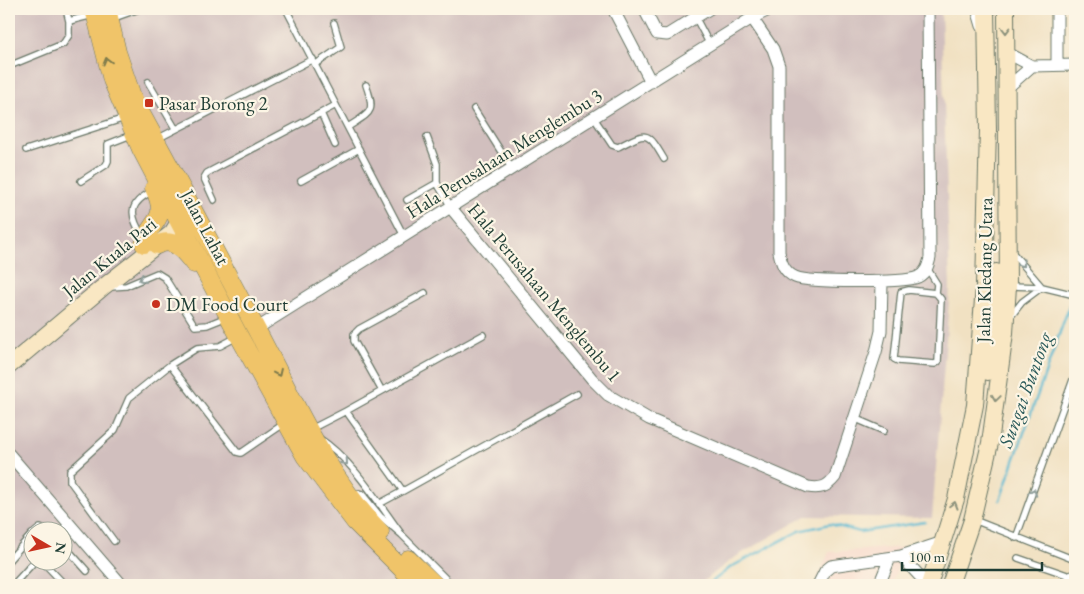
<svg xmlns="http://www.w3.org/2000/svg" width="1084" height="594" viewBox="0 0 1084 594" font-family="'EB Garamond',serif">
<rect width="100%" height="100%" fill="#fcf5e5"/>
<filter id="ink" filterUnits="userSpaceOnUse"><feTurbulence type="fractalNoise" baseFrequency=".02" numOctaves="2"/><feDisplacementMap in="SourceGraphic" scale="10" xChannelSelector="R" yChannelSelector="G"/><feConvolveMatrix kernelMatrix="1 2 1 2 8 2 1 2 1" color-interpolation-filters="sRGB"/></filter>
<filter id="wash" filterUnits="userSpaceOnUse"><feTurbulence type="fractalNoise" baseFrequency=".0096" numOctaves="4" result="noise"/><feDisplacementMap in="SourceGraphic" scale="20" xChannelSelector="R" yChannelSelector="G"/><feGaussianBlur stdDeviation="1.12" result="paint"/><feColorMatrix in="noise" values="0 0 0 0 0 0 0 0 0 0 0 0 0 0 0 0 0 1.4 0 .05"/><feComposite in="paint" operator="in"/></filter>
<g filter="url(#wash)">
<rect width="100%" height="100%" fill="#f1e1c2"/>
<path fill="#f6d2c4" d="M906 547 891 585H814L829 552Z"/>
<path fill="#d1bfbe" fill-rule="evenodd" d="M9 9H941L950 288 932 518 806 516 732 559 699 585H9ZM32 532H62V562H32Z"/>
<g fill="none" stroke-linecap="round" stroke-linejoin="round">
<path stroke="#50b5cf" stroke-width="2.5" d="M1000 500 1075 290
M708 585 731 567 799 531 830 524 860 532 925 522"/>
</g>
</g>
<g filter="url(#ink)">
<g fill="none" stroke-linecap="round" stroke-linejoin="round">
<g stroke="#687666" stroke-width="8">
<path id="lane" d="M66 9 69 21
M286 9 404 236
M691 9 710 45
M111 19 139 9
M316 64 341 47 334 23
M9 66 63 44 69 35V21L93 15
M148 82 175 128
M474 109 512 169
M321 113 335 145
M594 118 612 145 618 147C647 132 647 130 664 159
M348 127C371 112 376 113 366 85
M427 137 437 164V183L451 207
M157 139 313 59
M26 150 125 118
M81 181 106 165 108 161V144L131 135
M301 181 359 149
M214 200 204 178 207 173 336 105
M407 200 437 183
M143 237C129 215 128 203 153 191
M1012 252 1042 287
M927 268 937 284 936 293
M1009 286 1042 287 1075 295
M110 287 126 286 157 273 165 278 195 326 207 325 227 317
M909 290 936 293 941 299 938 362 935 364 898 361 894 359 901 292Z
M1011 316 1022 302 1042 287
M170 365 237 452 241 453 285 423
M382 391 354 341V334L359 329 425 293
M346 411 483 335
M854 418 884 431
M311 429 346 411 403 491 379 504
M319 438C352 459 379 504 402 535L380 516 362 494 359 493 355 495
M403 491 577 394
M974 520 1075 560
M35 532 40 528 51 532
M60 532 69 522
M402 535 452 585
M1016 538 1075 374
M114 541 70 481V471L115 430 129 398 170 365 197 348 220 346 237 337
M62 543 87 571
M1018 558 1073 577
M9 560 32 534
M43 562 65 585
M13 585 34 562"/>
</g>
<g stroke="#687666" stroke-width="13">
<path id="street" d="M613 9 651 82
M644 9 657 34 667 35 709 9
M977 9 982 26
M752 18 773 49 779 66V252C781 262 784 272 795 277 809 283 904 283 918 277 926 273 928 266 930 258L928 9
M1006 52 1032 66 1075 65
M1057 65V9
M1006 89 1032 66
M451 208 592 379 608 395 649 419 808 487C821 489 827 487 835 477L876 352 881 331 882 281
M256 329 752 18 771 9
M9 454 122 585
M901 556 928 585
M818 585 825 571 831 566 901 556 943 542
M879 585 890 558
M1069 585 1072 577"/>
</g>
<g stroke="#687666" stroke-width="18">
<path id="secondary" d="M9 366 102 288 172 233 179 222
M988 372 996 272
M929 585 956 499 975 405 984 286 988 129 986 9
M950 585 972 520 990 443 1005 333 1008 286 1006 9"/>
</g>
<g stroke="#687666" stroke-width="19">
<path id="primary" d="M94 9 112 80 141 149 239 336 305 456 355 522 418 585
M107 9 117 52 136 108
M132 97C174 173 214 249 254 325 293 397 323 472 380 532
M144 244C150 218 170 223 154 188
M157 245C174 236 184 252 194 264
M408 559 435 585"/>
</g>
<use href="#lane" stroke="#fff" stroke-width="5.5"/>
<use href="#street" stroke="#fff" stroke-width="11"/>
<use href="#secondary" stroke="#f9e7c3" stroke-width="16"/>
<use href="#primary" stroke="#f0c469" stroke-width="18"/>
</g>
<defs><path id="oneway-chevron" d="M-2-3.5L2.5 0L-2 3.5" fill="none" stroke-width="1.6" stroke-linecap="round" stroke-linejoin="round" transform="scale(1.25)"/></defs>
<g stroke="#8c927c">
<use href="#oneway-chevron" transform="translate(1006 30) rotate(90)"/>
<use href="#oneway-chevron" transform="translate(996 398) rotate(98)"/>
<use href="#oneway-chevron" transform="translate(954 505) rotate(-74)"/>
</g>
<g stroke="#7d7a4c">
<use href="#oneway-chevron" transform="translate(107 61) rotate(-105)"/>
<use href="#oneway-chevron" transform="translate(278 373) rotate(65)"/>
</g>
<g stroke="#8f9e9a">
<use href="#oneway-chevron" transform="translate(1022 264) rotate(48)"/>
<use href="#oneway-chevron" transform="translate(142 279) rotate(155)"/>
<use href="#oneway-chevron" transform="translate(345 462) rotate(49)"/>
<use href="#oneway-chevron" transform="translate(1033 492) rotate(-70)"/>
</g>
</g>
<g fill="#c8321e" stroke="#fcf5e5" stroke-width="2">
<rect x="144" y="98" width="10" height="10" rx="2.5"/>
<circle cx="156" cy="304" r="5"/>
</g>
<g text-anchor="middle" stroke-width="4.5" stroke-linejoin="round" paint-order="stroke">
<g font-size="19" fill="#1f3d34" stroke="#fcf5e5" text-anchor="start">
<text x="159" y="110">Pasar Borong 2</text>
<text x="166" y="311">DM Food Court</text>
</g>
<g font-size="19" fill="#1f3d34" stroke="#fcf5e5">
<text transform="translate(504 153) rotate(-32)" y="7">Hala Perusahaan Menglembu 3</text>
<text transform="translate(206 227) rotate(62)" y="7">Jalan Lahat</text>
<text transform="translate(109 257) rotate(-39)" y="7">Jalan Kuala Pari</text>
<text transform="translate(984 270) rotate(-89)" y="7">Jalan Kledang Utara</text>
<text transform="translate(545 292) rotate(50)" y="7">Hala Perusahaan Menglembu 1</text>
</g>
<g font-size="20" font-style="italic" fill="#2b5b5b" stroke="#fcf5e5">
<text transform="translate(1025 390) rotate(-70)" y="7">Sungai Buntong</text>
</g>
</g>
<rect width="1084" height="594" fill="none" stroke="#fcf5e5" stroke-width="30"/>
<g transform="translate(48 546) rotate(99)"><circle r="24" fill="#fcf5e5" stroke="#a4ab9e"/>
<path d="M0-4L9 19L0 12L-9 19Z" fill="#c8321e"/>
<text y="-8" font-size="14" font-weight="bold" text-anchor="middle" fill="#1f3d34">N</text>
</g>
<path d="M902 562v8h140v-8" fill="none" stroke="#1f3d34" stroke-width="2.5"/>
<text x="909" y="562" font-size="15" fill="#1f3d34" stroke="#fcf5e5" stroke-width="4" paint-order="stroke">100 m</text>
</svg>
